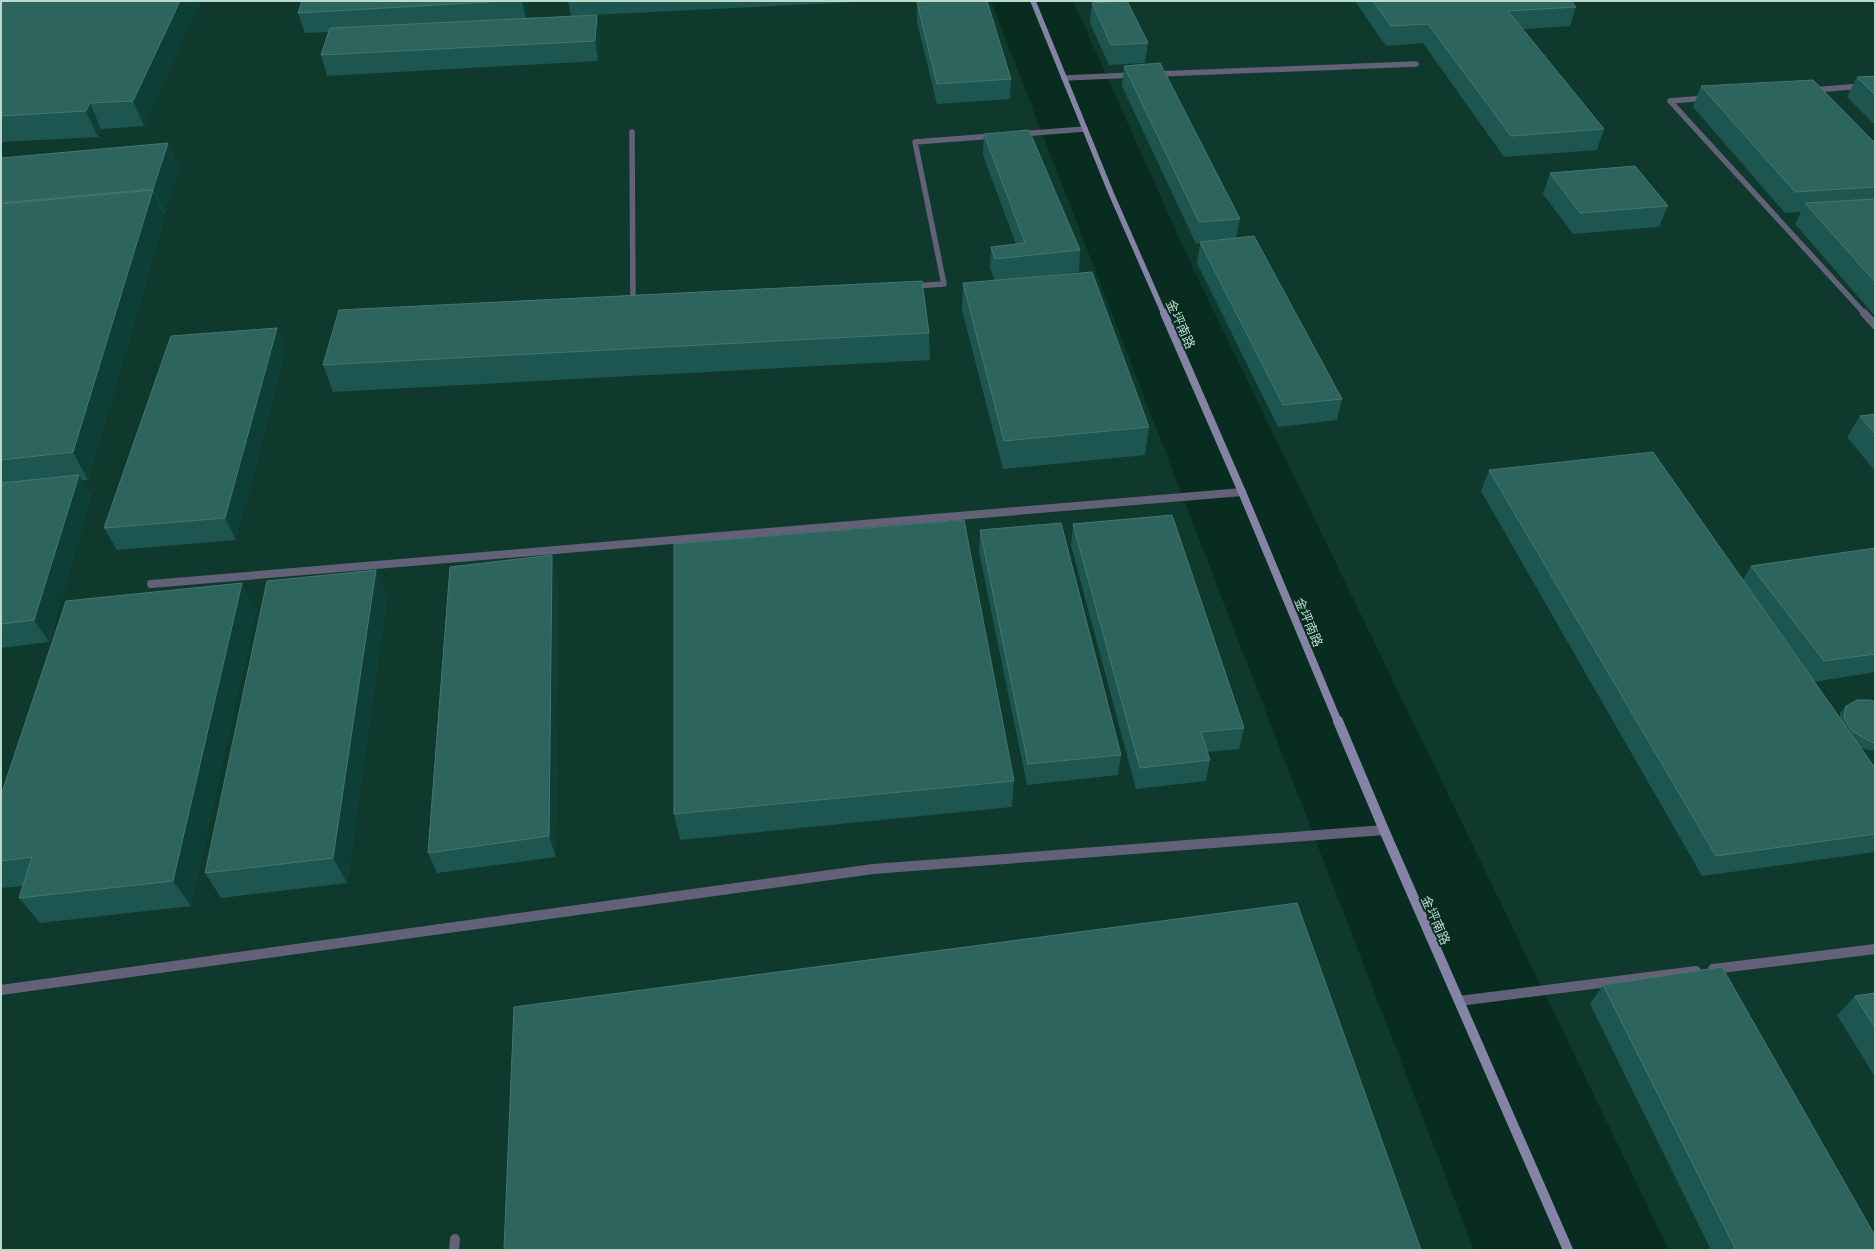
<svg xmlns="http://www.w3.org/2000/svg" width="1876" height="1251" viewBox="0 0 1876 1251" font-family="'Sofia Sans Condensed','Noto Sans SC',sans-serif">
<rect width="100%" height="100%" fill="#082c20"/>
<path fill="#0f392c" d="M1 1H991L1474 1250H1Z
M1073 1H1875V1250H1669L1190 262Z"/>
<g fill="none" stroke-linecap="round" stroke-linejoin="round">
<path stroke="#626177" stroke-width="5.5" d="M1157 74 1416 64
M1064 78 1133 75
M1813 90 1875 85
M1670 101 1865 314
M1670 101 1705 98
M632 132 633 306
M1020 134 1085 129
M913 286 944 284 915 142 993 136"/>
<path stroke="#626177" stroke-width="8" d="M1864 313 1875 325
M151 584 1242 492"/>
<path stroke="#626177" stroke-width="10" d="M1713 969 1875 949
M1 990 873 869 1384 830
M1459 1001 1696 971
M454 1250 455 1239"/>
<path stroke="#8583a6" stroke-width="5.5" d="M1033 1 1111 193 1164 314"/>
<path stroke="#8583a6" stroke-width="8" d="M1164 313 1242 492 1338 722"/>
<path stroke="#8583a6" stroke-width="10" d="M1338 721 1384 830 1568 1250"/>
</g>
<path fill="#1d5650" d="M1 1H200L144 126 101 129 98 137 1 142Z
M302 1H528L526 18 597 15 600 35 598 61 327 76 321 55 329 32 305 33 298 13Z
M568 1H875L571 16Z
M1355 1H1571L1576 7 1570 26 1523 29 1604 129 1597 150 1504 157 1423 43 1386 46Z
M917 2 1011 79 1010 99 937 104 917 22Z
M1092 3 1148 43 1145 63 1109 65 1090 23Z
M1124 66 1240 219 1236 238 1342 399 1337 420 1278 427 1197 263 1200 243 1196 244 1122 86Z
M1875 76V125L1847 97 1857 77Z
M1701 86 1875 143V316L1795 224 1801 212 1785 213 1693 107Z
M984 134 1080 250 1079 272 995 281 990 268 991 247 1016 244 983 155Z
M168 143 179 169 164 216 165 217 88 480H82L91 496 49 642 1 648V158Z
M1550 173 1668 206 1659 227 1573 234 1543 194Z
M963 283 1149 427 1145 455 1003 469 962 310Z
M929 333 930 360 333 392 323 365Z
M286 349 236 540 117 550 104 528Z
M1875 414V471L1847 437 1860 416Z
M1489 470 1743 580 1751 566 1875 548V672L1814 682 1840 718V713L1846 706 1875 702V751L1863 749 1860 747 1873 765 1875 762V852L1702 876 1481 491Z
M1073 524 1244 728 1239 749 1207 752 1210 760 1206 781 1136 789 1071 545Z
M980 530 1121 755 1118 775 1027 785 979 552Z
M376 570 387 597 347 883 221 898 205 873Z
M558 577 556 857 437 873 428 853Z
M256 610 191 906 40 923 19 898 23 886 1 888V795Z
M1014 781 1012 807 680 840 674 814Z
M1603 985 1875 1250H1711L1590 1004Z
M1875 993V1077L1837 1015 1855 996Z"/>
<path fill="#0d3f37" d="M180 1H200L144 126 133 101Z
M522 1H528L526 20Z
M597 15 600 35 598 61 595 41Z
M90 103 101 129 98 137 86 111Z
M168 143 179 169 165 215 153 189Z
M153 190 165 217 88 480 73 452Z
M277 328 286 349 236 540 225 518Z
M79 475 91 496 49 642 34 620Z
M552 555 558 577 556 857 549 836Z
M376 570 387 597 347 883 333 858Z
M242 583 256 610 191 906 173 881Z"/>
<path fill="#2e645e" stroke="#44776f" d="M1 1H180L133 101 90 103 86 111 1 116Z
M302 1H506L298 13Z
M938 1H987L1011 79 937 84 917 2Z
M1121 1H1127L1148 43 1111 45 1092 3Z
M1373 1H1571L1576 7 1508 11 1604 129 1511 136 1428 24 1391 26Z
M597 15 595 41 321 55 330 28Z
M1160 63 1240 219 1199 222 1124 66Z
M1875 76V95L1857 77Z
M1813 80 1875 143V187L1795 192 1701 86Z
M1029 130 1080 250 995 259 991 247 1025 243 984 134Z
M168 143 153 189 1 203V158Z
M1635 166 1668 206 1580 213 1550 173Z
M153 190 73 452 1 460V204Z
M1875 199V282L1805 203Z
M1254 236 1342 399 1283 405 1200 242Z
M1092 272 1149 427 1004 441 963 283Z
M922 281 929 333 323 365 339 310Z
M277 328 225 518 104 528 171 336Z
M1875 414V434L1860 416Z
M1653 452 1875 768V834L1716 856 1489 470Z
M79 475 34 620 1 624V483Z
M1172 515 1244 728 1201 732 1210 760 1140 768 1073 524Z
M964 520 1014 781 674 814V544Z
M1061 523 1121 755 1028 764 980 530Z
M1875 548V654L1824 661 1751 566Z
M552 555 549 836 428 853 450 567Z
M376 570 333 858 205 873 267 581Z
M242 583 173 881 19 898 32 857 1 861V795L66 601Z
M1857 700H1870L1875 702V743L1869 741 1852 731 1844 718 1846 706Z
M1297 903 1421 1250H504L514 1007Z
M1722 967 1875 1236V1250H1736L1603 985Z
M1875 993V1028L1855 996Z"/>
<g text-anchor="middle" stroke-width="4" stroke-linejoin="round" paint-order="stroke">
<g font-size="13" fill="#bbdacc" stroke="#082c20">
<text transform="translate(1181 324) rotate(66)" y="5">金坪南路</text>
<text transform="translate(1309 622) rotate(67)" y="5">金坪南路</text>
<text transform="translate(1436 920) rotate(66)" y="5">金坪南路</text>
</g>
</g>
<rect width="1876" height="1251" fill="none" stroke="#bbdacc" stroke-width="4"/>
</svg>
